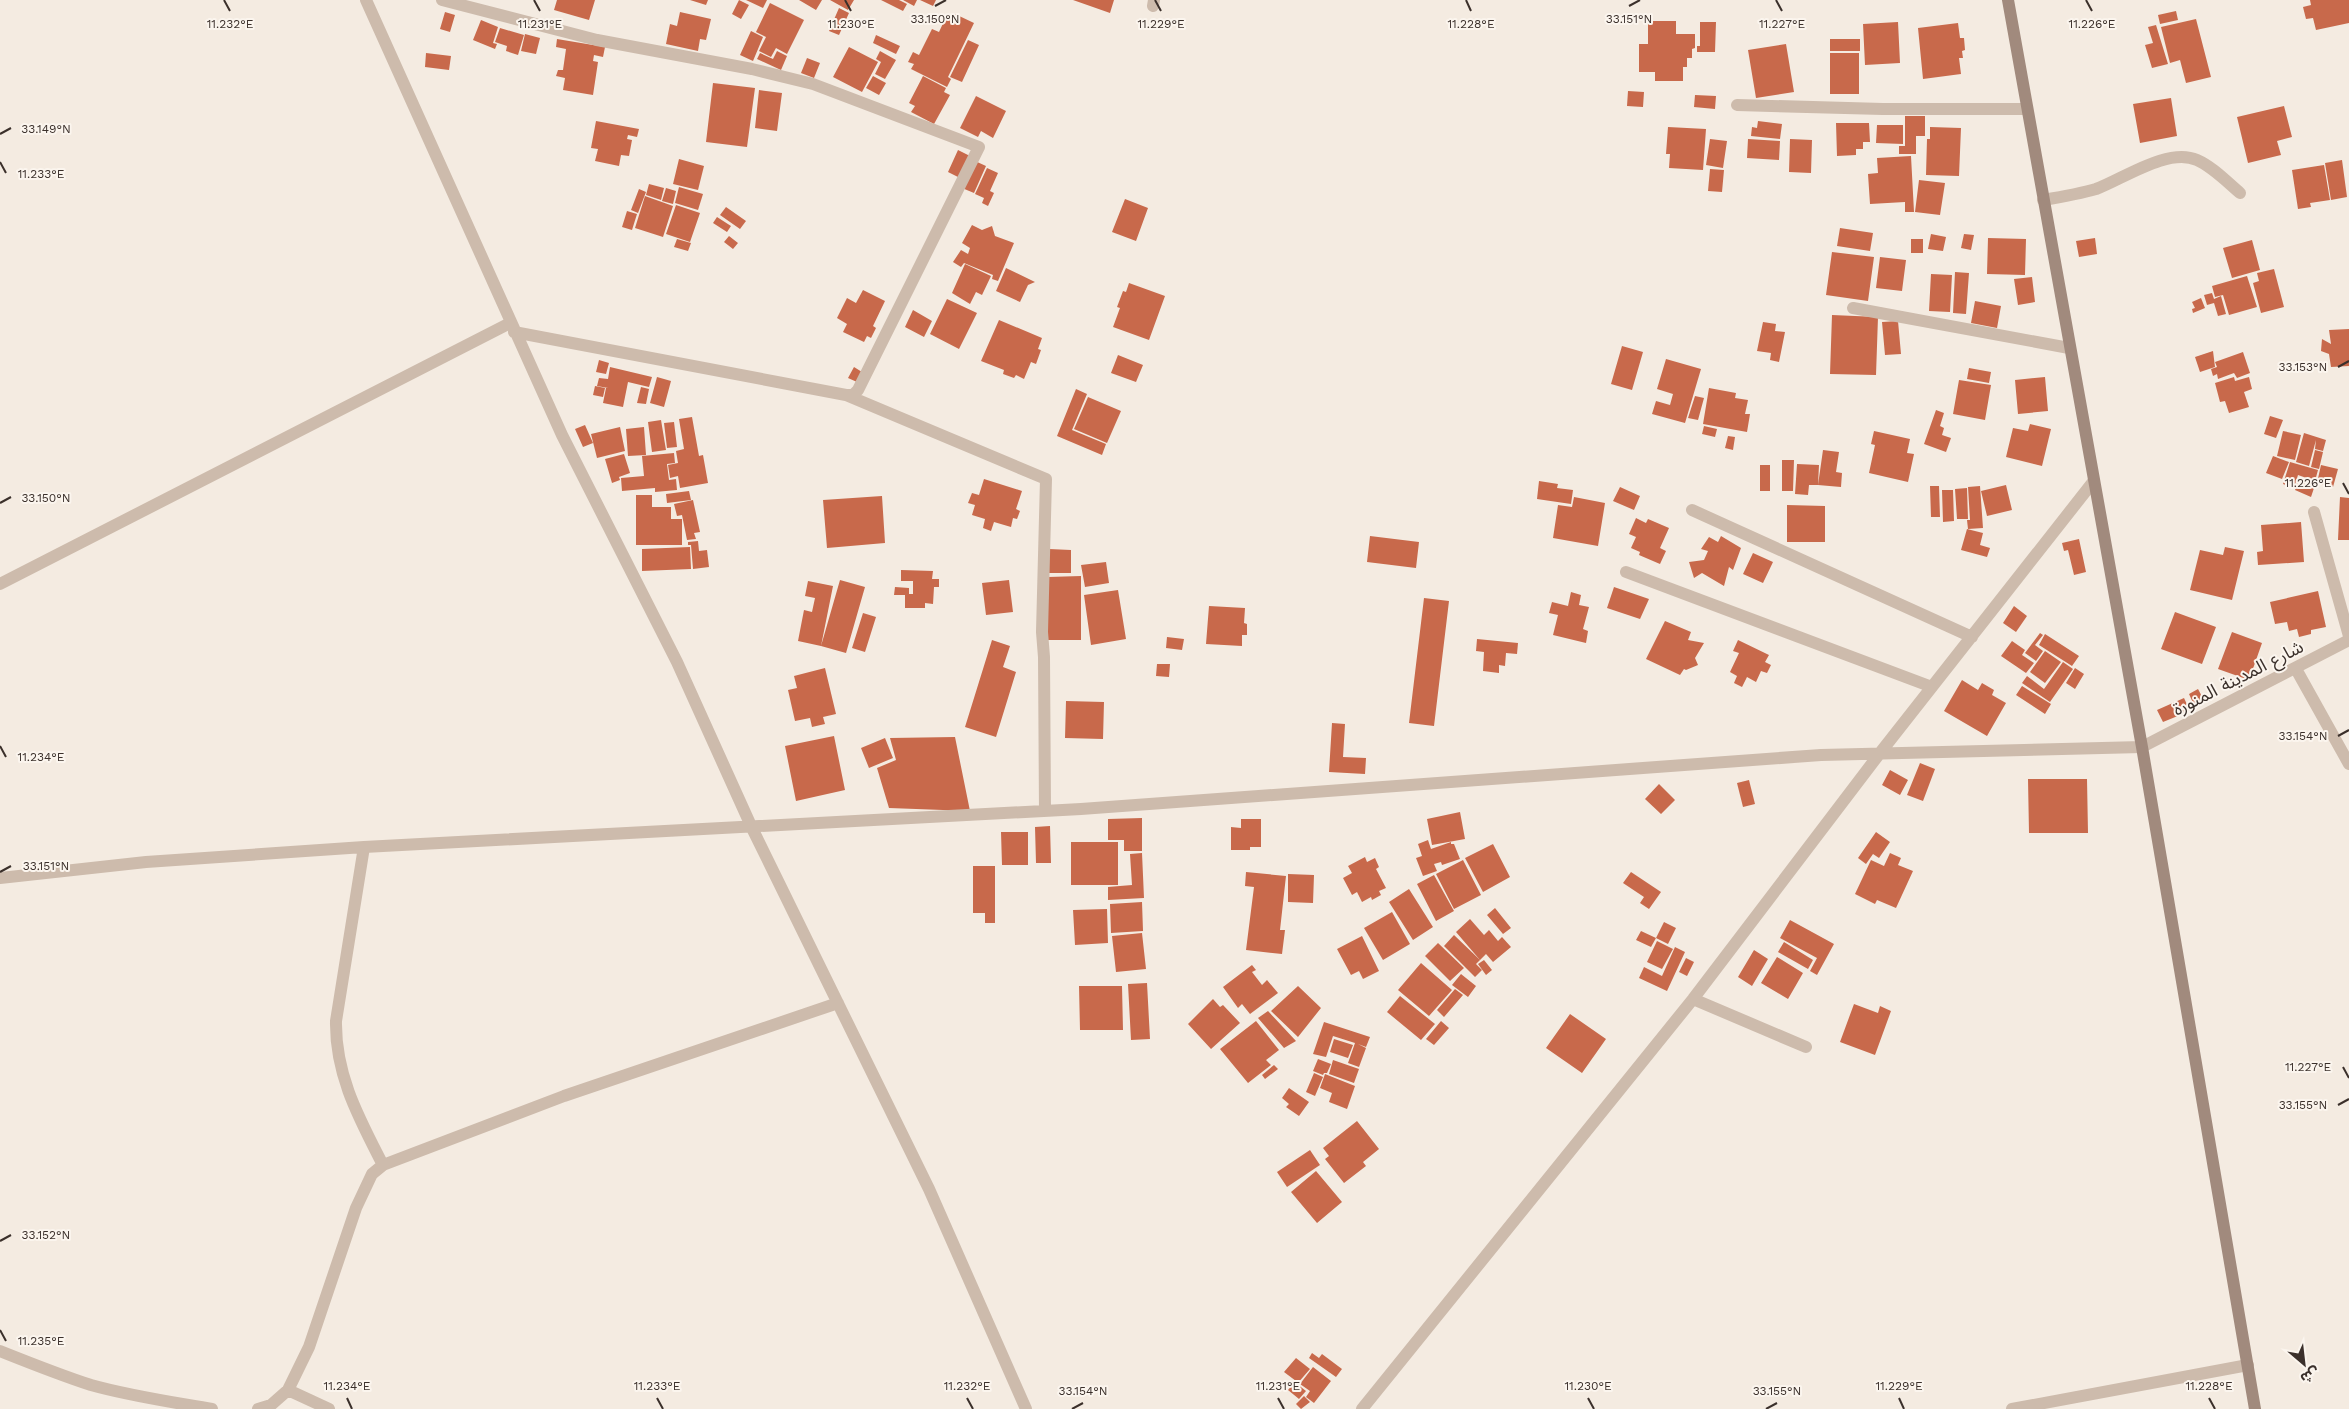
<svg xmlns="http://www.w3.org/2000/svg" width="2349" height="1409" viewBox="0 0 2349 1409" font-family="'Work Sans','Noto Sans Arabic',sans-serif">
<rect width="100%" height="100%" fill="#f4ebe1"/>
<path fill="#c8694b" d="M557 0H595L589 20 554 10Z
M690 0H708L706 5Z
M739 0 749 5 741 19 732 14Z
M746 0H767L763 8Z
M799 0H822L816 10Z
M830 0H854L848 10Z
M881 0H899L907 4 903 11Z
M903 0H917L914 6Z
M920 0H936L933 6Z
M1073 0H1114L1110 13Z
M2310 0H2349V23L2316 30 2313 18 2306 19 2303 7 2311 5Z
M770 3 804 20 787 54 776 48 771 57 759 51 766 37 756 32Z
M839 8 849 13 839 35 829 31Z
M2176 11 2178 20 2160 24 2158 15Z
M445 12 455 15 450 32 440 29Z
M680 12 711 19 706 40 700 39 698 51 666 44 670 24 677 26Z
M955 14 974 23 948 77 951 79 947 87 911 69 914 64 908 62 913 52 919 55 932 29 939 32 946 17 952 20Z
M2196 19 2211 77 2186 83 2180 60 2170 63 2161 27Z
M481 20 498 27 493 43 497 44 495 49 473 40Z
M1648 21H1676V34H1695V48L1692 49V58H1687V67H1683V81H1655V72H1639V44H1648Z
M1700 22H1716L1715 52H1697V46H1700Z
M1898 22 1900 63 1865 65 1863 24Z
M1958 23 1960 38H1964L1965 50 1962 51 1963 58H1959L1961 74 1923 79 1918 28Z
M2156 25 2168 64 2152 68 2145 45 2153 43 2148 27Z
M500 28 524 35 518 55 506 51 507 46 495 42Z
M751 31 763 37 753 61 740 55Z
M525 34 540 38 536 54 521 51Z
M876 35 900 46 896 54 873 43Z
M557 39 605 47 603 57 594 55 593 61 598 62 593 95 563 90 565 78 556 76 558 70H563L566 49 556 47Z
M1830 39H1860V51H1830Z
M968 40 979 45 962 82 950 77Z
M1786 44 1794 92 1756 98 1748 50Z
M849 47 878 62 862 92 833 77Z
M777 51 787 56 781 70 757 59 760 53 773 59Z
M880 51 896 60 885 79 875 74 881 62 876 59Z
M426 53 451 56 449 70 425 67Z
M1830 53H1859V94H1830Z
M807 58 820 63 814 78 801 73Z
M873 76 886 83 879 95 866 88Z
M923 76 946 88 944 92 950 95 934 124 911 112 915 106 909 103Z
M713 83 755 88 747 147 706 142Z
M759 90 782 93 777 131 755 128Z
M1628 91 1644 92 1643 107 1627 106Z
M1695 95 1716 96 1715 109 1694 107Z
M976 96 1006 111 993 138 981 131 978 137 960 128Z
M2171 98 2177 136 2140 143 2133 104Z
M2284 106 2292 137 2277 141 2281 155 2248 163 2237 117Z
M1905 116H1925V136H1916V154H1899V146H1905Z
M596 121 639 129 637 137 628 135 627 139 632 140 629 156 621 155 619 166 595 161 598 149 591 148Z
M1758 121 1782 124 1780 139 1751 136 1752 127 1757 128Z
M1836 123H1869L1870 142H1863V149H1856V155L1837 156Z
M1877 125H1903V144L1876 143Z
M1668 127 1706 129 1703 170 1669 168 1670 154H1666Z
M1930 127 1961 128 1959 176 1926 175 1927 139H1930Z
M1710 139 1727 141 1723 168 1706 165Z
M1748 139 1780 141 1779 160 1747 158Z
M1790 139 1812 140 1811 173 1789 172Z
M958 150 970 156 960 178 948 172Z
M1911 156 1914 212H1905V202L1870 204 1868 174 1878 173 1877 158Z
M679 159 704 166 698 190 673 184Z
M2342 160 2347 197 2331 200 2325 163Z
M975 161 986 166 974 193 962 188Z
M2324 165 2330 200 2310 203 2311 207 2298 209 2292 170Z
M987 168 998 173 990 191 994 193 988 206 982 203 984 198 975 194Z
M1710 169 1724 170 1722 192 1708 191Z
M1919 180 1945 183 1940 215 1915 212Z
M649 184 664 188 661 200 646 195Z
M679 187 703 194 698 210 675 203Z
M666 188 676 191 673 204 662 201Z
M639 189 646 192 638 213 631 210Z
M645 196 673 206 663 237 635 228Z
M1125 199 1148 208 1136 241 1112 232Z
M676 205 700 213 690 242 666 234Z
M726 207 746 221 740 229 720 215Z
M627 211 637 214 632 230 622 227Z
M717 217 731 226 727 232 713 223Z
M972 225 982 230 992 226 995 236 1014 243 998 281 992 279 993 275 964 263 961 267 953 262 961 250 968 254 970 248 962 243Z
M1840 228 1873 233 1870 251 1837 246Z
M1931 234 1946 237 1943 251 1928 249Z
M1964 234 1974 235 1971 250 1961 248Z
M729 236 738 243 733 249 724 242Z
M1988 238 2026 239 2025 275 1987 274Z
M2095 238 2097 254 2079 257 2076 241Z
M677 239 691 243 688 251 674 247Z
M1911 239H1923V253H1911Z
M2252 240 2260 270 2232 278 2223 248Z
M1832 252 1874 257 1868 301 1826 295Z
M1880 257 1906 260 1902 291 1876 288Z
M965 264 991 276 982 295 976 292 970 304 952 293Z
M1006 268 1035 282 1028 285 1020 302 996 291Z
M2274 269 2284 307 2261 313 2253 283 2259 281 2257 273Z
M1955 272 1969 273 1966 314 1953 313Z
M1931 274 1952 275 1950 312 1929 311Z
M2247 276 2257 307 2229 315 2223 295 2215 297 2212 286Z
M2032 277 2035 302 2018 305 2014 279Z
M1129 283 1165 296 1149 340 1113 327 1120 308 1117 307 1123 291 1126 292Z
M863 290 885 301 873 326 876 328 871 338 867 336 864 342 843 332 847 324 837 318 847 298 856 303Z
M2212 293 2214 299 2221 296 2226 314 2218 316 2214 303 2207 305 2204 295Z
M2201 298 2205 308 2193 313 2192 309 2195 308 2192 302Z
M947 299 977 313 959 349 930 334Z
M1975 301 2001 306 1997 328 1971 323Z
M913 310 932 321 924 337 905 327Z
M1832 315 1878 317 1876 375 1830 374Z
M999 320 1042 338 1038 349 1041 350 1036 364 1031 362 1024 379 1016 375 1014 378 1003 374 1004 370 981 361Z
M1898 321 1901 354 1885 355 1882 322Z
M1763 322 1776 324 1775 331 1785 332 1779 362 1770 360 1771 353 1757 351Z
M2349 329V366L2331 367 2329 354 2321 351 2322 339 2331 344 2329 330Z
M1622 346 1643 352 1632 390 1611 384Z
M2213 351 2215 367 2200 372 2195 357Z
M2243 352 2250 373 2237 378 2234 373 2218 379 2217 374 2213 376 2211 369 2220 366 2217 367 2215 362Z
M1118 355 1143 365 1136 382 1111 373Z
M1666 359 1701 369 1685 423 1652 414 1656 401 1670 405 1673 394 1657 389Z
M599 360 609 363 606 374 596 372Z
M610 367 652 377 649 387 628 382 623 407 603 403 606 388H608L597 386 599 378 608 379Z
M854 367 862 372 857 382 848 378Z
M1969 368 1991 372 1989 383 1967 379Z
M657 377 671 381 664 407 650 403Z
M2045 377 2048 411 2018 414 2015 380Z
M2234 377 2235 381 2249 377 2252 389 2244 392 2249 407 2229 413 2225 401 2220 402 2215 383Z
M1959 380 1991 385 1985 420 1953 414Z
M595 386 605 388 603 397 593 395Z
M641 387 649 389 646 404 637 403Z
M1709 388 1736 393 1735 398 1748 400 1745 414H1750L1747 432 1703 424Z
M1076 389 1087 394 1072 430 1106 444 1102 455 1057 436Z
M1695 396 1704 398 1698 420 1688 418Z
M1088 397 1121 411 1107 443 1074 429Z
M1936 410 1944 413 1940 426 1944 428 1942 435 1951 438 1946 452 1924 444Z
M2270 416 2283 420 2276 438 2264 434Z
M692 417 699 456 703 455 708 483 680 488 678 476 670 478 668 465 678 463 676 451 684 449 679 419Z
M661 420 666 450 652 452 648 422Z
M674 422 677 447 667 448 664 423Z
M2030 424 2051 429 2042 466 2006 457 2013 428 2028 431Z
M585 425 593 443 583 447 575 429Z
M1704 426 1717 429 1715 437 1702 434Z
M620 427 625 451 597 458 591 434Z
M644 427 646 455 628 456 626 429Z
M1874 431 1910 439 1907 453 1914 454 1908 482 1869 473 1875 445 1871 444Z
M2283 431 2301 435 2295 460 2277 456Z
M2304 433 2326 440 2323 451 2315 449 2316 440 2309 466 2296 462Z
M1728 436 1735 437 1733 450 1725 448Z
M1823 450 1839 452 1836 472 1842 473 1841 487 1818 485Z
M2315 450 2323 452 2319 469 2311 467Z
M674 453 675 463 667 464 669 480 676 479 677 490 655 492V488L622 491 621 478 644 476 642 456Z
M624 454 630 473 619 477 620 480 612 483 605 459Z
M2273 456 2289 462 2282 479 2266 473Z
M1782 460H1794L1793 491H1782Z
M2290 462 2318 470 2315 481 2298 475 2294 488 2283 484Z
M1797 464 1819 465 1818 485H1809L1808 495 1795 494Z
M1760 465H1770V491H1760Z
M2321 465 2338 469 2333 487 2317 483Z
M2300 478 2315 485 2311 497 2295 490Z
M984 479 1022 491 1016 509 1020 511 1017 519 1013 518 1011 527 994 522 991 531 983 528 985 519 972 515 975 505 968 503 972 493 979 495Z
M1539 481 1558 484 1557 488 1573 490 1571 504 1537 499Z
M2006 485 2012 510 1987 516 1981 491Z
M1930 486H1939L1940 517H1931Z
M1980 486 1983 528 1968 529 1967 520H1970L1968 487Z
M1620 487 1640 496 1634 510 1613 501Z
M1967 488 1968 519H1957L1955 489Z
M1942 490H1953L1954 521 1943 522Z
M689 491 691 500 667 503 666 494Z
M636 495H652V507H671V519H682V545H636Z
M882 496 885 543 827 548 823 500Z
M1574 497 1605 503 1598 546 1553 538 1558 505 1572 507Z
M2340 497 2349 498V540H2338Z
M693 500 700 532 694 533 696 539 687 540 682 515 677 516 674 504Z
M1787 505 1825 506V542H1787Z
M1636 518 1646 523 1648 519 1669 528 1660 548 1666 551 1660 564 1639 555 1640 552 1631 548 1636 537 1629 534Z
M2301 522 2304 562 2258 565 2257 552 2263 551 2261 525Z
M1967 529 1983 533 1980 545 1990 548 1987 557 1961 550Z
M1370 536 1419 542 1416 568 1367 562Z
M1721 536 1741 548 1733 570 1729 567 1724 586 1702 573 1694 578 1689 562 1704 560 1708 551 1701 549 1709 537 1718 542Z
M2079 539 2086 572 2074 575 2068 550 2064 551 2062 543Z
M698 541 699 551 707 550 709 567 693 569 691 545H688V542Z
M690 547 691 569 642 571V549Z
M2225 547 2244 551 2232 600 2190 590 2200 550 2223 555Z
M1049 549 1071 550V573H1048Z
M1753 553 1773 562 1763 583 1743 574Z
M1106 562 1109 583 1085 587 1081 565Z
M901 570 933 571 932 579H939V587H934L933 604 925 603V608H905V595H894L895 587 909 588V594H913V581H901Z
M1081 576V640H1048V577Z
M840 580 865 587 846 653 821 646Z
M1009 580 1013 612 986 615 982 583Z
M808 581 833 586 821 646 798 641 804 610 812 612 815 598 805 596Z
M1614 587 1649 599 1640 619 1607 608Z
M1118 590 1126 639 1091 645 1084 595Z
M2318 591 2326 627 2311 630V634L2299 637 2297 629 2289 631 2287 622 2275 624 2270 602Z
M1571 592 1581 595 1579 605 1589 607 1583 629 1588 631 1586 643 1553 635 1558 615 1549 613 1552 602 1568 606Z
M1424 598 1449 601 1434 726 1409 723Z
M1209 606 1245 608 1244 623 1247 624V635H1242V646L1206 644Z
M2014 606 2027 616 2016 632 2003 623Z
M2175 612 2216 627 2202 664 2161 649Z
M863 613 876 617 865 652 852 648Z
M1665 621 1691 632 1688 640 1704 643 1695 658 1698 665 1686 670 1684 669 1680 675 1646 659Z
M2232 632 2262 643 2249 680 2218 669Z
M2040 633 2043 635 2035 645 2043 651 2036 661 2025 653Z
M2045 634 2079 656 2072 666 2039 645Z
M1167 637 1184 639 1182 650 1166 648Z
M1477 639 1518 643 1517 654 1506 653 1505 666 1499 665V673L1483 671 1484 652 1476 651Z
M992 640 1010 646 1003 667 1016 672 996 737 965 727Z
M1738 640 1769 655 1765 662 1771 665 1767 673 1761 671 1756 682 1747 677 1742 687 1734 683 1737 676 1730 672 1739 653 1733 651Z
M2012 641 2025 650 2022 655 2034 663 2026 673 2001 656Z
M2045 651 2061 662 2045 683 2030 672Z
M2063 662 2073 669 2050 702 2022 683 2027 676 2044 689Z
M1157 664H1170L1169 677 1156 676Z
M825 668 836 714 823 717 825 724 812 727 810 718 795 721 788 690 797 688 794 676Z
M2075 668 2084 674 2075 689 2066 683Z
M1962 680 1978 690 1982 683 1994 690 1992 695 2006 703 1987 736 1944 711Z
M2022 686 2051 704 2045 714 2016 695Z
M2198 689 2205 702 2195 707 2189 694Z
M2184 698 2190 711 2163 722 2157 710Z
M1066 701 1104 702 1103 739 1065 738Z
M1332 723 1345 724 1343 757 1366 758 1365 774 1329 772Z
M834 736 845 790 796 801 785 746Z
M955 737 970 811 889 808 877 768 896 760 890 738Z
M885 738 893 758 869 768 861 748Z
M1920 763 1935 769 1923 801 1907 795Z
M1890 770 1908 780 1900 795 1882 785Z
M2028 779H2087L2088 833H2029Z
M1749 780 1755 804 1743 807 1737 783Z
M1659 784 1675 800 1661 814 1645 799Z
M1460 812 1465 839 1432 845 1427 819Z
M1142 818V851H1124V840H1108V819Z
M1241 819H1261V847H1250V850H1231V827L1241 828Z
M1050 826 1051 863H1036L1035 827Z
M1001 832H1028V865H1002Z
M1876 832 1890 842 1879 858 1873 854 1866 864 1858 858Z
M1428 840 1431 849 1451 842V844H1454L1460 859 1442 865 1441 862 1434 864 1437 871 1423 876 1416 858 1422 856 1418 844Z
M1071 842H1118V885H1071Z
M1493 844 1510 877 1483 892 1465 858Z
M1142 853 1144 898 1108 900V887L1132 885 1130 854Z
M1890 853 1901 858 1898 865 1913 871 1896 908 1877 900 1875 904 1855 894 1871 860 1884 866Z
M1365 857 1367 862 1375 858 1379 867 1376 869 1386 888 1379 891 1381 895 1372 900 1371 897 1362 902 1357 892 1352 895 1343 878 1352 873 1348 866Z
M1463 860 1481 895 1454 909 1436 874Z
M973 866H995V923H985V913H973Z
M1246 872 1286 876 1280 930H1285L1282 954 1246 950 1254 887 1245 886Z
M1631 872 1661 892 1649 909 1640 903 1644 897 1623 883Z
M1288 874 1314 875 1313 903 1288 902Z
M1434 875 1454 911 1436 921 1417 884Z
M1409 889 1433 927 1413 940 1389 902Z
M1142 902 1143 931 1111 933 1110 904Z
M1495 908 1511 928 1503 934 1487 915Z
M1107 909 1108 943 1075 945 1073 910Z
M1392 912 1410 944 1383 960 1364 928Z
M1470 919 1484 935 1489 930 1498 941 1502 937 1511 947 1493 962 1486 954 1480 960 1456 932Z
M1790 920 1834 944 1817 975 1810 971 1817 958 1780 938Z
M1664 922 1676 928 1668 944 1656 938Z
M1641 931 1656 938 1651 947 1636 940Z
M1142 933 1146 969 1116 972 1112 936Z
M1454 935 1480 960 1476 964 1482 970 1475 977 1444 946Z
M1362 936 1379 971 1363 979 1359 971 1351 975 1337 949Z
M1657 941 1673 949 1662 969 1647 962Z
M1784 942 1813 960 1808 969 1778 952Z
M1438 943 1464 968 1450 981 1425 956Z
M1675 947 1685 952 1667 991 1639 978 1644 967 1662 976Z
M1754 950 1768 959 1752 986 1738 977Z
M1777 957 1803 973 1788 999 1761 983Z
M1686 958 1694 962 1687 976 1679 972Z
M1484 960 1492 970 1486 975 1478 964Z
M1421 963 1452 990 1429 1016 1398 990Z
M1252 965 1256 970 1252 972 1262 985 1267 980 1278 993 1250 1014 1242 1004 1238 1008 1223 987Z
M1461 974 1476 986 1468 997 1452 985Z
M1147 983 1150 1039 1131 1040 1128 984Z
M1079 986H1122L1123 1030H1080Z
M1298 986 1321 1008 1298 1037 1271 1011Z
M1455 989 1463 995 1444 1017 1437 1010Z
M1400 996 1435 1024 1421 1040 1387 1012Z
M1213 999 1220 1007 1223 1005 1240 1023 1211 1049 1188 1024Z
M1854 1004 1878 1013 1880 1006 1891 1011 1875 1055 1840 1042Z
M1268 1011 1296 1041 1284 1048 1258 1018Z
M1570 1014 1606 1039 1582 1073 1546 1048Z
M1256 1021 1279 1050 1266 1060 1271 1065 1248 1083 1220 1049Z
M1441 1021 1449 1028 1434 1045 1426 1039Z
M1324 1022 1370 1037 1366 1047 1358 1044 1366 1048 1359 1067 1348 1063 1355 1043 1333 1036 1326 1057 1313 1054Z
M1334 1039 1353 1045 1348 1058 1330 1052Z
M1318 1059 1331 1064 1327 1073H1324L1323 1075 1313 1071Z
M1333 1060 1359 1069 1354 1083 1329 1074Z
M1274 1065 1278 1069 1265 1079 1262 1075Z
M1314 1073 1323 1077 1315 1096 1306 1092Z
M1325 1074 1355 1086 1347 1109 1329 1102 1332 1093 1320 1088Z
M1289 1088 1309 1102 1299 1116 1286 1107 1289 1104 1282 1098Z
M1357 1121 1379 1149 1363 1162 1366 1166 1344 1183 1325 1159 1329 1156 1323 1148Z
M1310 1150 1320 1165 1287 1187 1277 1172Z
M1316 1171 1342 1202 1317 1223 1291 1192Z
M1312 1353 1319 1358 1322 1354 1342 1369 1336 1377 1309 1358Z
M1296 1358 1310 1369 1297 1384 1306 1391 1299 1399 1288 1390 1296 1381 1284 1372Z
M1313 1367 1331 1381 1314 1403 1306 1397 1310 1391 1300 1384Z
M1304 1396 1310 1402 1301 1409 1296 1404Z"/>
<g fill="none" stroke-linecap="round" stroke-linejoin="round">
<path stroke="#cdbbac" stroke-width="12" d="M366 0 562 435 677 662 752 828 929 1189 1026 1409
M442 0 597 40 752 69 813 84 979 147 858 390 853 395H846L514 332
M1153 6 1154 0
M1737 105 1883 109H2027
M2043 200C2061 197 2079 194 2096 189 2123 179 2168 147 2197 160 2213 167 2227 182 2240 193
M1853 308 2069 348
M846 395 1046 479 1042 632 1044 657 1045 811
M1692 510 1972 637
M2314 512 2349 636
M1626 572 1932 687
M0 584 510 323
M2296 669 2349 764
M364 847 336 1021C335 1075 359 1118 383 1165
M0 878 146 862 364 847 1081 809 1821 755 2142 747 2349 640
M1693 999 1806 1047
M0 1351C30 1363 60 1375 91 1385 130 1396 172 1402 212 1409
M288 1390 329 1409
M258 1409 271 1405 288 1390 309 1347 356 1208 372 1174 383 1165 564 1096 838 1003
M1362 1409 1693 999 1880 753 2093 482
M2012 1409 2248 1365"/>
<path stroke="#a18a7d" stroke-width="12" d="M2008 0 2142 747 2255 1409"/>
</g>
<path fill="none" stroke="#3b302b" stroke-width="2" d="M224 0 230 11M534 0 540 11M845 0 851 11M1155 0 1161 11M1466 0 1471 11M1776 0 1782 11M2086 0 2092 11M935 6 946 0M1629 6 1640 0M0 134 11 128M0 162 6 173M2338 367 2349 361M2343 483 2349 494M0 503 11 497M2338 736 2349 730M0 746 6 757M0 872 11 866M2343 1067 2349 1078M2338 1105 2349 1099M0 1241 11 1235M0 1330 6 1341M347 1398 352 1409M657 1398 663 1409M967 1398 973 1409M1278 1398 1284 1409M1588 1398 1594 1409M1899 1398 1904 1409M2209 1398 2215 1409M1072 1409 1083 1403M1766 1409 1777 1403"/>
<g text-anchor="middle" stroke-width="4" stroke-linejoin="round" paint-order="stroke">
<g font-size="18" fill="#3b302b" stroke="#fbf5ee">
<text transform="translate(2238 678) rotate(-27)" y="6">شارع المدينة المنورة</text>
</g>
</g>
<g font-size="12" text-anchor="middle" fill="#3b302b" stroke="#fbf5ee" stroke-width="4" stroke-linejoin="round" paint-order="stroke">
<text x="1629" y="23">33.151°N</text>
<text x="935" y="23">33.150°N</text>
<text x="230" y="28">11.232°E</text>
<text x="540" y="28">11.231°E</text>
<text x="851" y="28">11.230°E</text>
<text x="1161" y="28">11.229°E</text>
<text x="1782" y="28">11.227°E</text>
<text x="2092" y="28">11.226°E</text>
<text x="1471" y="28">11.228°E</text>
<text x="46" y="133">33.149°N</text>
<text x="41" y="178">11.233°E</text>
<text x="2303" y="371">33.153°N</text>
<text x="2308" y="487">11.226°E</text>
<text x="46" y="502">33.150°N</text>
<text x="2303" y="740">33.154°N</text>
<text x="41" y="761">11.234°E</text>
<text x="46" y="870">33.151°N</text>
<text x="2308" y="1071">11.227°E</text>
<text x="2303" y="1109">33.155°N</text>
<text x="46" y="1239">33.152°N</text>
<text x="41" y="1345">11.235°E</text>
<text x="347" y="1390">11.234°E</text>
<text x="657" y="1390">11.233°E</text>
<text x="967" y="1390">11.232°E</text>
<text x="1278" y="1390">11.231°E</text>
<text x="1588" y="1390">11.230°E</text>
<text x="1899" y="1390">11.229°E</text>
<text x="2209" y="1390">11.228°E</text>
<text x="1083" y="1395">33.154°N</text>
<text x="1777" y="1395">33.155°N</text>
</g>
<g transform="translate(2304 1364) rotate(152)" stroke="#fbf5ee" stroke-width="4" paint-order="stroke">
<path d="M0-4L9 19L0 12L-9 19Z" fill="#3b302b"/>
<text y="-8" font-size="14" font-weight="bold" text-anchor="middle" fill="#3b302b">ش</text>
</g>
</svg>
